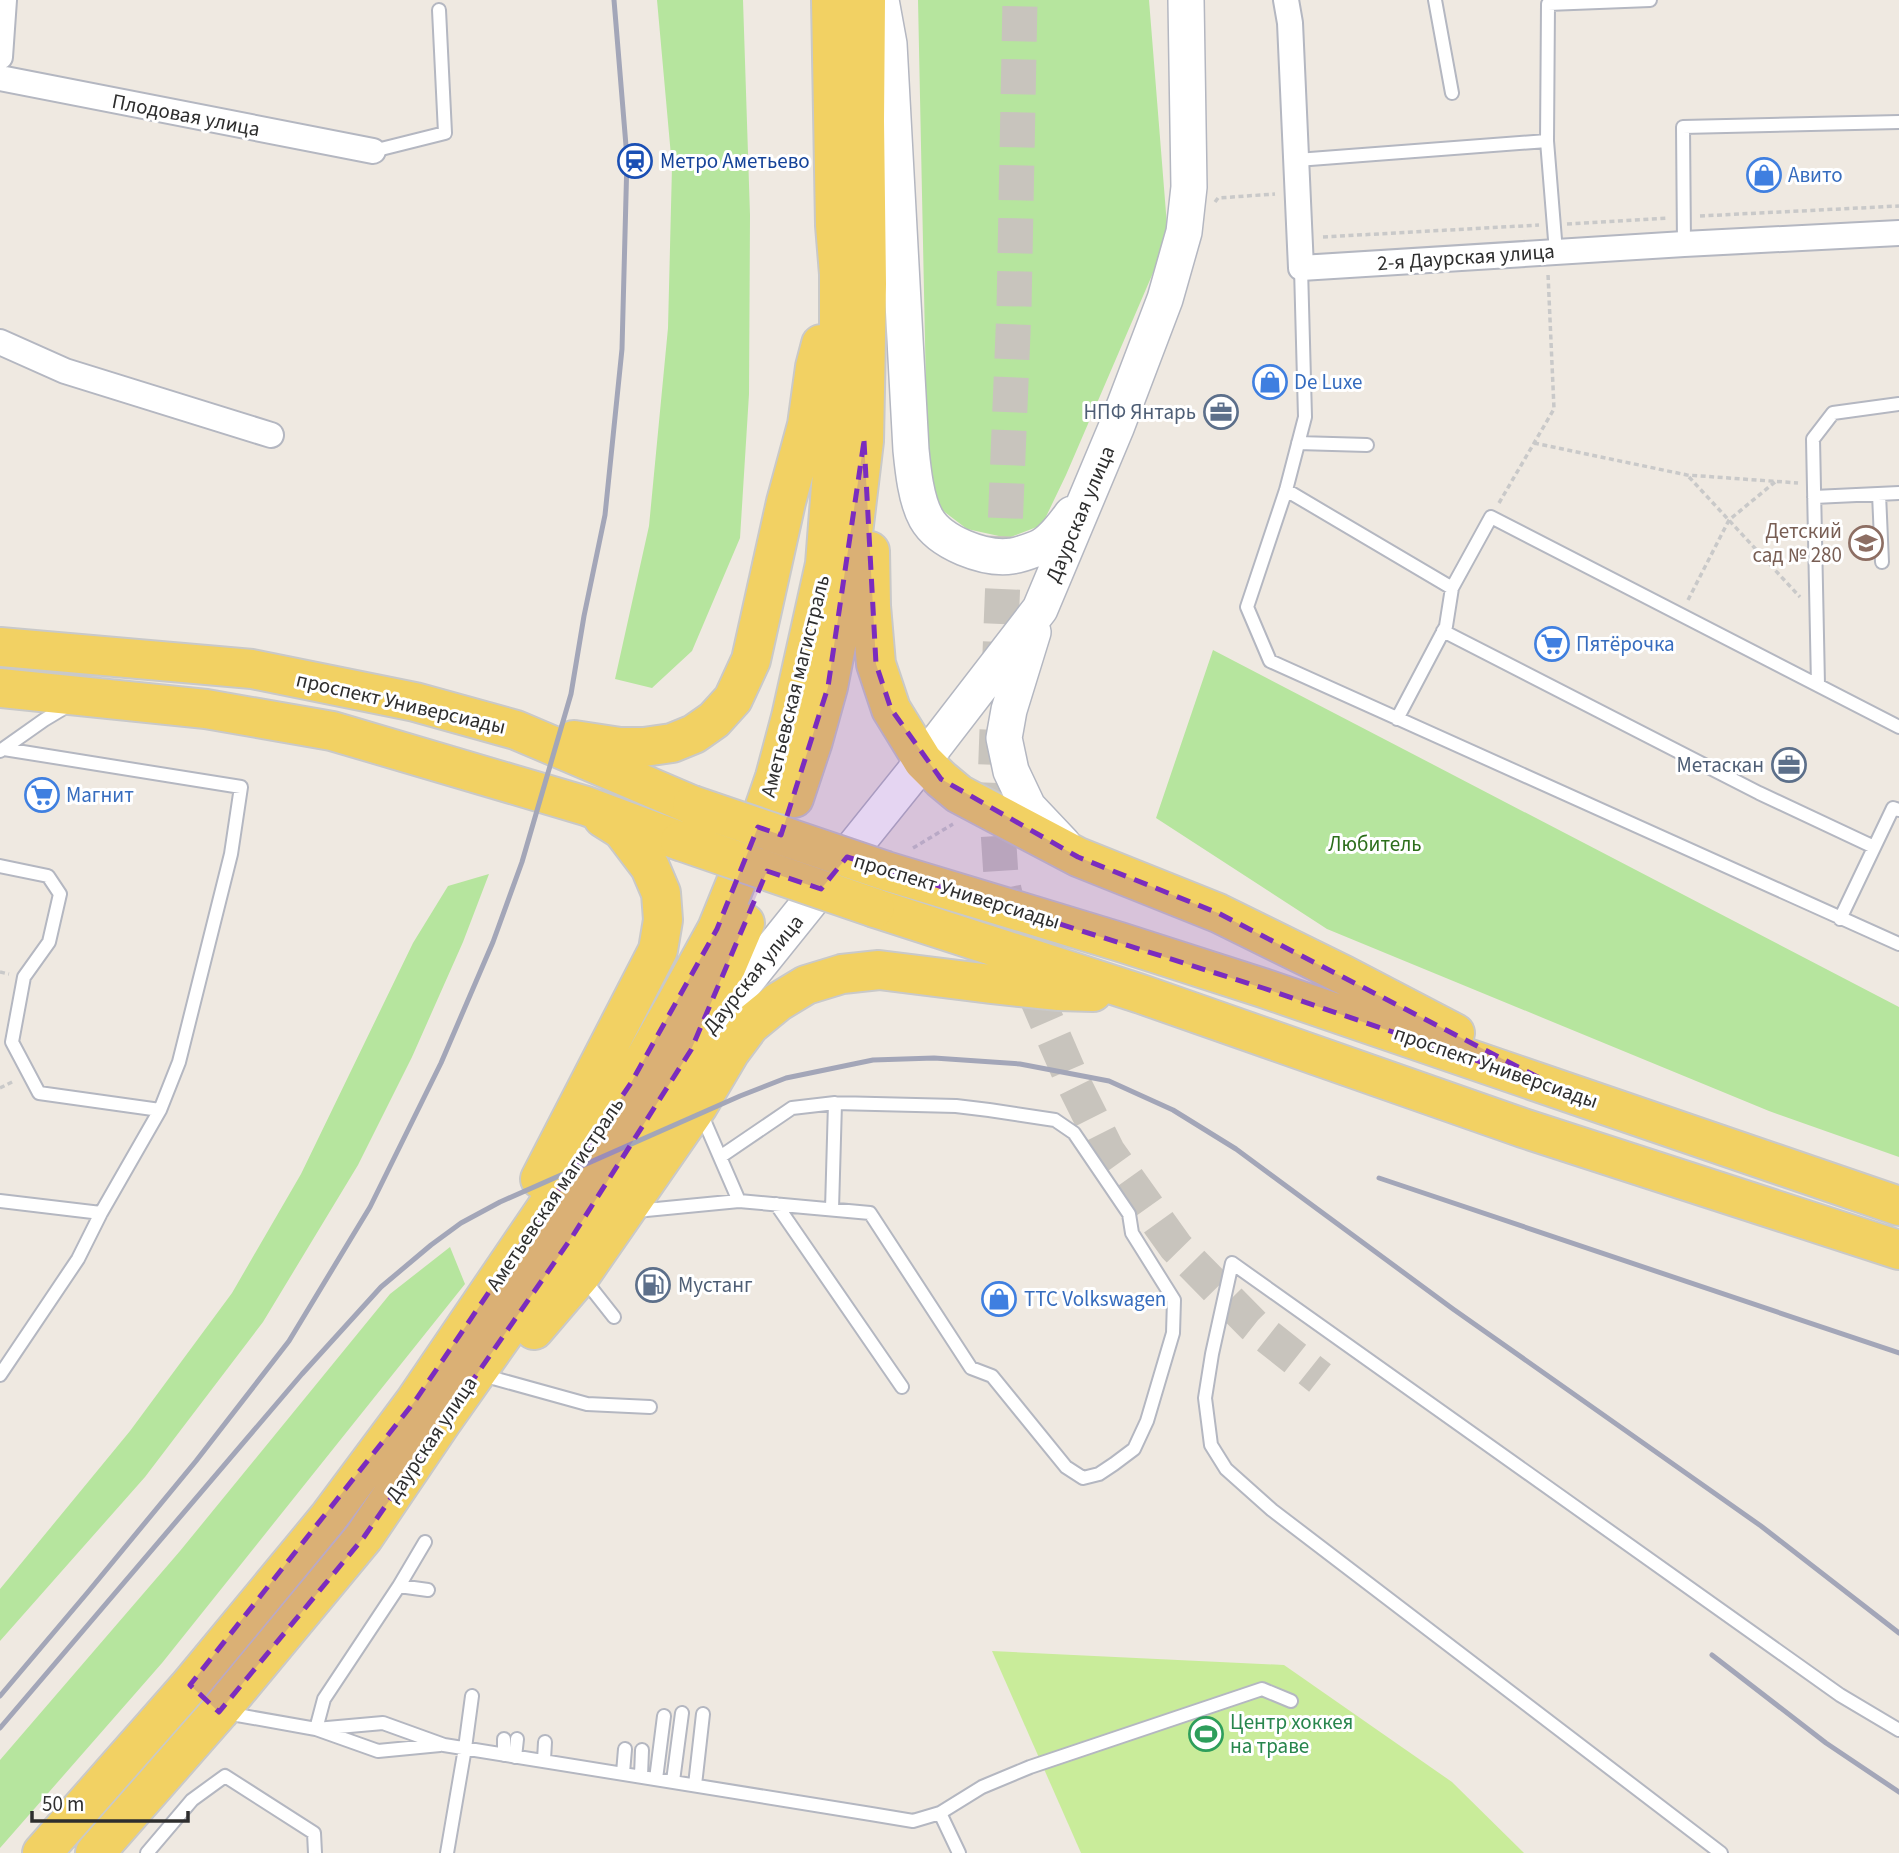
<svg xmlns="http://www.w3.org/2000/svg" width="1899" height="1853" viewBox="0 0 1899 1853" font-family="'Source Sans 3',sans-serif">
<rect width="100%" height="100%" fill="#efe9e1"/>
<path fill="#b6e59e" d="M657 0H743L750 215 749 394 740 538 692 651 652 688 615 679 649 526 668 328 672 167Z
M918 0H1149L1168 238 1066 475 1042 525 1008 538 967 529 942 510 928 486Z
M1213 650 1899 1007V1157L1769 1111 1327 929 1156 818Z
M489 874 463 942 412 1057 358 1165 263 1322 145 1477 0 1641V1589L130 1431 232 1293 301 1174 413 943 448 886Z
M450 1247 465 1284 162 1663 0 1848V1760L180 1551 390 1294Z"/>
<path fill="#c9ec9a" d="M992 1651 1284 1665 1452 1782 1524 1853H1081Z"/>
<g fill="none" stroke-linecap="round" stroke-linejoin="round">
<path stroke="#c8c4bd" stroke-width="35" stroke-dasharray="35 18" stroke-linecap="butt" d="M999 677 1014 308 1020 0
M997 730 995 785 1001 876 1019 957 1073 1082 1108 1152 1176 1247 1253 1325 1320 1378"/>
<g stroke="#b4b7c1" stroke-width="16">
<path id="lane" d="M1435 0 1452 93
M1547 141 1548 4 1650 0
M373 151 445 133 439 10
M1297 160 1547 141 1556 252
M1684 244 1683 127 1899 122
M1301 268 1305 417 1286 490 1247 607 1270 661 1899 944
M1298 443 1367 445
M1286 490 1452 588
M1879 494 1882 562
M1814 497 1899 493
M1443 631 1759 793 1874 847
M1818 685 1813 439 1833 413 1899 404
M1397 719 1446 626 1452 588 1491 517 1899 727
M0 751 44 720 69 705
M0 866 48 876 60 894 49 942 24 977 12 1042 39 1093 160 1110
M1840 919 1893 808 1899 810
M700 1111 739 1201
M0 1201 101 1213
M776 1204 902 1387
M832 1209 835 1103
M636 1211 739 1201 870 1213 971 1368 992 1376 1066 1467 1083 1478 1099 1474 1114 1464 1134 1449 1147 1421 1173 1333 1174 1300 1132 1233 1129 1214 1074 1133 1055 1120 989 1110 956 1106 835 1103 792 1108 720 1157
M584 1279 614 1317
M0 1375 78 1259 101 1213 160 1110 179 1062 231 854 241 787 4 749
M493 1378 587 1404 650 1407
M399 1586 425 1542
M226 1713 316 1729 378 1751 440 1745
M316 1729 383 1723 444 1745 871 1814 913 1821 940 1813 959 1853
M316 1729 324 1699 399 1586 428 1590
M504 1755V1739
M515 1757 517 1739
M544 1760 545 1742
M623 1773 625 1749
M641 1776 642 1750
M656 1779 664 1716
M673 1781 682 1713
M695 1785 703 1714
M940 1813 982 1787 1030 1767 1262 1689 1291 1701
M147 1853 192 1800 225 1776 314 1833 315 1853
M447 1853 465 1748 472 1696
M1721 1853 1272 1510 1226 1469 1211 1445 1205 1398 1212 1354 1232 1263 1840 1695 1899 1730"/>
</g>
<g stroke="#b4b7c1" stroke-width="28">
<path id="street" d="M1286 0 1290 23 1301 268 1684 244 1899 233
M0 57 4 0
M0 78 373 151
M0 342 65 371 271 435"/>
</g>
<g stroke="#b4b7c1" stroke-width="38">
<path id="secondary" d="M881 0 889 44 911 450C913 470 916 500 926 518 940 543 985 560 1012 556 1020 555 1030 551 1038 548 1052 542 1063 526 1072 514
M1033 632 1009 710 1004 738 1011 771 1028 807 1063 844
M702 1036 923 761 1040 609 1116 428 1165 299 1184 232 1189 187 1186 0"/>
</g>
<g stroke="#c9c9c9" stroke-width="42">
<path id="primary" d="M870 551 871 606 876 664 891 709 923 761 941 779 959 794 1078 857 1218 913 1344 975 1455 1033
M0 647 252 669 415 702 516 730 692 805
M0 688 206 709 332 731 586 806 680 841
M574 740 620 747H644L672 743 694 734 714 720 733 699 751 660 786 502 807 425 815 367 821 344
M794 798 813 741 828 687 845 600 864 441 867 284 865 121 866 0
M886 871 1120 942 1263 988 1899 1206
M875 908 1141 994 1523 1128 1899 1250
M540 1179 658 950 663 920 661 893 650 867 622 830 603 818
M534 1330 581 1275 698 1106 730 1052 750 1025 778 1002 806 985 842 974 879 970 991 984 1059 991 1093 992
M42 1853 190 1685 328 1518 415 1401 631 1083 674 1007 717 929 754 838 775 777 791 717 825 564 839 382V274L835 225 831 0
M95 1853 219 1712 364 1537 441 1423 572 1237 691 1050 745 923"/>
</g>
<path stroke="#c9c9c9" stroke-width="3.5" stroke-dasharray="5 3.5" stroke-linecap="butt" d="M1215 202 1218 198 1275 194
M1700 216 1899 206
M1567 224 1668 218
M1323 237 1539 225
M1534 443 1687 475 1798 483
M1689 477 1800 597
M1499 503 1554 409 1548 274
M1688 600 1729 520 1775 482
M913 848 953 824
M0 972 9 974
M0 1088 14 1081"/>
<use href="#lane" stroke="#fff" stroke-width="12"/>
<use href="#street" stroke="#fff" stroke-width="24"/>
<use href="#secondary" stroke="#fff" stroke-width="35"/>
<use href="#primary" stroke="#f2d163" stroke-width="38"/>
<path stroke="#a3a6b8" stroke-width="5" d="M1379 1178 1899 1353
M1712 1655 1826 1743 1899 1792
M0 1696 88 1592 196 1461 289 1341 370 1207 441 1063 493 942 522 862 571 694 584 616 605 515 622 349 627 158 614 0
M0 1728 302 1374 381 1287 431 1245 461 1223 500 1202 740 1096 786 1078 873 1060 934 1058 1020 1064 1109 1081 1173 1110 1236 1149 1453 1309 1761 1526 1899 1633"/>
<g stroke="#c9c9c9" stroke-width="42" stroke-linecap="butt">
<path id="primary-bridge" d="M692 805 886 871
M680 841 875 908"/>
</g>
<use href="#primary-bridge" stroke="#f2d163" stroke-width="38"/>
</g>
<path fill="#7b2cbf" fill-opacity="0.2" stroke="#7b2cbf" stroke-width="5" stroke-dasharray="14 9" stroke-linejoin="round" d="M864 441 876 664 891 709 941 779 1078 857 1218 913 1561 1089 1263 988 847 857 821 889 767 871 691 1050 572 1237 364 1537 219 1712 190 1685 415 1401 631 1083 717 929 758 827 781 835 828 687Z"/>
<defs>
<g id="station-ring" transform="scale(1.75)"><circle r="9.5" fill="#fff" stroke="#1a4fb4" stroke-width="1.5"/><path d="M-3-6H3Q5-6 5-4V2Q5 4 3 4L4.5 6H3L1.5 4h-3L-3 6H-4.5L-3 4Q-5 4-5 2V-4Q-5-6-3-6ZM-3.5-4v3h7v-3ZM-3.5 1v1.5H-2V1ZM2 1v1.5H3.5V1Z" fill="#1a4fb4"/></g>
<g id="shop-ring" transform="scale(1.75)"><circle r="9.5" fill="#fff" stroke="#3f7fe0" stroke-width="1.5"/><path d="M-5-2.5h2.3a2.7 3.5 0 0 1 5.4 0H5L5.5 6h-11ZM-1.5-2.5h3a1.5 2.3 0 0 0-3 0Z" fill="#3f7fe0"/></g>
<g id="office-ring" transform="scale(1.75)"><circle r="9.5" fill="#fff" stroke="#5c6f8a" stroke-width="1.5"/><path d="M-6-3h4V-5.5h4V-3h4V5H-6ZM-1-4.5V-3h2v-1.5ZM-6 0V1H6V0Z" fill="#5c6f8a"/></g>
<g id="school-ring" transform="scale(1.75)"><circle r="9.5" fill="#fff" stroke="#8d6e63" stroke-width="1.5"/><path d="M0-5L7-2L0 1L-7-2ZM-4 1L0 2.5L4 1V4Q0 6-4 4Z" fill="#8d6e63"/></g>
<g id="supermarket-ring" transform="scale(1.75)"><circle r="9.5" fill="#fff" stroke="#3f7fe0" stroke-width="1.5"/><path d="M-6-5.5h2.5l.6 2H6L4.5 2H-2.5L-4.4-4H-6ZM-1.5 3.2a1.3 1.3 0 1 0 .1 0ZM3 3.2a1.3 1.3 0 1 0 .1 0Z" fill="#3f7fe0"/></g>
<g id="fuel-ring" transform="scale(1.75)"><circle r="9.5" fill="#fff" stroke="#5c6f8a" stroke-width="1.5"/><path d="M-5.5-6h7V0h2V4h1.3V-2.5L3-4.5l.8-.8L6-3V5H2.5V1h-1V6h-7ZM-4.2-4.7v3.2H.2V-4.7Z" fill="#5c6f8a"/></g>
<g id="stadium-ring" transform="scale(1.75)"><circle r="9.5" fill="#fff" stroke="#2e9e5b" stroke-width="1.5"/><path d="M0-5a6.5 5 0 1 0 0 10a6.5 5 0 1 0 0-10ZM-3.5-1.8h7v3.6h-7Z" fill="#2e9e5b"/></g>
</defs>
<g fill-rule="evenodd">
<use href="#station-ring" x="635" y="161"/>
<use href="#shop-ring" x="1764" y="175"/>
<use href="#shop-ring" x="1270" y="382"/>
<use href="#office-ring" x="1221" y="412"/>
<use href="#school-ring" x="1866" y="543"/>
<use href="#supermarket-ring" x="1552" y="644"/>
<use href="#office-ring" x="1789" y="765"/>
<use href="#supermarket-ring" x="42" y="795"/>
<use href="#fuel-ring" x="653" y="1285"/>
<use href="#shop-ring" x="999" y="1299"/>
<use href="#stadium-ring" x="1206" y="1734"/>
</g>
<g text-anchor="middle" stroke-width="6" stroke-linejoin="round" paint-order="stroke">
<g font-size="21" fill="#2e2e2e" stroke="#fff">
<text transform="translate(186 115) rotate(11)" y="7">Плодовая улица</text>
<text transform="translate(1466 257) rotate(-4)" y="7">2-я Даурская улица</text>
<text transform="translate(1080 514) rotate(-67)" y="7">Даурская улица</text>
<text transform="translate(795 686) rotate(-76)" y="7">Аметьевская магистраль</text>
<text transform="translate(401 703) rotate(13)" y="7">проспект Универсиады</text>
<text transform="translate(957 891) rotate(17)" y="7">проспект Универсиады</text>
<text transform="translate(753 974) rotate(-51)" y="7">Даурская улица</text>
<text transform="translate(1496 1067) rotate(19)" y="7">проспект Универсиады</text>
<text transform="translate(555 1194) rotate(-56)" y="7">Аметьевская магистраль</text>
<text transform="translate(431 1439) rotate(-56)" y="7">Даурская улица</text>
</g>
<g font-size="21" fill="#164399" stroke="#fff" text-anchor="start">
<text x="660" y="168">Метро Аметьево</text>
</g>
<g font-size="21" fill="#366cbe" stroke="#fff" text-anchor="start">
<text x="1788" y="182">Авито</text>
<text x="1294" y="389">De Luxe</text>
<text x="1576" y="651">Пятёрочка</text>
<text x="66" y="802">Магнит</text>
<text x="1024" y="1306">ТТС Volkswagen</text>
</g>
<g font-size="21" fill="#4e5e75" stroke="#fff" text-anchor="end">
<text x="1196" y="419">НПФ Янтарь</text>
<text x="1764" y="772">Метаскан</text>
<text x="678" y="1292" text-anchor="start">Мустанг</text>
</g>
<g font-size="21" fill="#785e54" stroke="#fff" text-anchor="end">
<text x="1842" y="538">Детский<tspan x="1842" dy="24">сад № 280</tspan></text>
</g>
<g font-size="21" fill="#2c6e1b" stroke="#fff">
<text x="1375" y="851">Любитель</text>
</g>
<g font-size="21" fill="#27864d" stroke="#fff" text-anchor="start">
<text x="1230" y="1729">Центр хоккея<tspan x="1230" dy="24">на траве</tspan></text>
</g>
</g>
<path d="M32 1811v10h156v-10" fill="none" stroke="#2e2e2e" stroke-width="3.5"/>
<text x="42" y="1811" font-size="21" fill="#2e2e2e" stroke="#ffffff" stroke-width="5" paint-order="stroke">50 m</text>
</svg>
